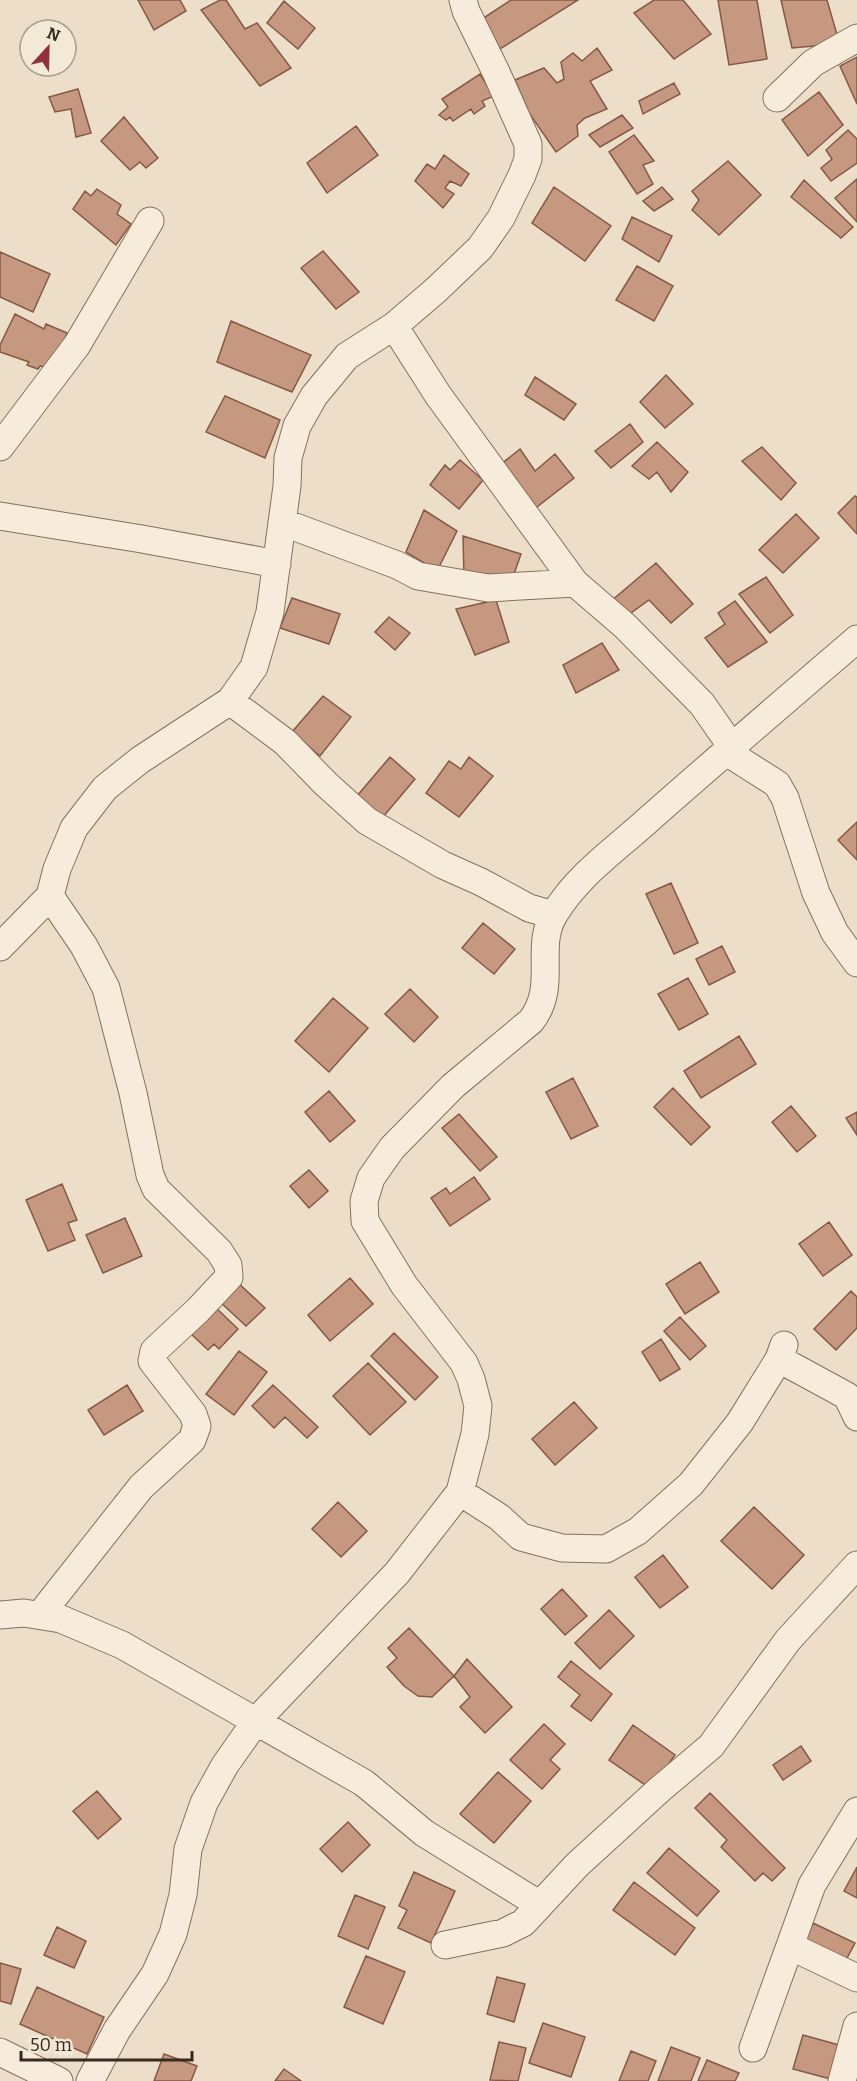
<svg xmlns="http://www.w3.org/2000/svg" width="857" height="2081" viewBox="0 0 857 2081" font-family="Bitter,serif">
<rect width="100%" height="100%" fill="#ecdec8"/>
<path fill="#c79880" stroke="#845946" stroke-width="1.5" d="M138 0H180L186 11 154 30Z
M220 0H226L245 29 257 23 291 68 260 86 201 10Z
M511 0H578L500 49 482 19Z
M654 0H683L711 34 674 59 634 13Z
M718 0H757L767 59 729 65Z
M781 0H827L838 38 814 46 792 48Z
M284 1 315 28 298 49 267 23Z
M597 48 612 70 590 81 607 109 585 118 577 125 578 136 556 152 529 113 515 80 544 68 557 83 564 79 561 62 573 53 582 61Z
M857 57V104L840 66Z
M480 74 494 96 482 101 485 106 474 114 471 109 453 121 450 117 446 120 439 115 448 107 442 99Z
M674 83 680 94 643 114 639 101Z
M78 89 91 133 76 137 71 109 55 112 49 97Z
M819 92 843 125 808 156 782 120Z
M622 115 633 128 600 147 589 135Z
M124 117 158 158 146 168 140 162 130 170 101 141Z
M356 126 378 155 327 193 307 163Z
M848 130 857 139V163L831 181 821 168 832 159 826 150Z
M634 135 654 161 643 165 653 184 637 194 609 152Z
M444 155 469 174 461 186 450 181 445 188 454 194 443 208 415 181 427 164 435 169Z
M728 161 761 195 719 235 692 210 699 200 692 191Z
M857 179V222L835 198Z
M804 180 853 227 841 238 791 197Z
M554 187 611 226 585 261 532 223Z
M662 187 673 199 654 211 643 201Z
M97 189 121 205 117 214 131 224 116 245 73 209 85 191 91 196Z
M632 217 672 236 659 262 622 239Z
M323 251 359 292 336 309 301 268Z
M0 252 50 274 33 312 0 297Z
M637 266 673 286 654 321 616 300Z
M15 314 44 329 46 324 67 333 54 369 40 366 38 369 27 365 29 362 0 352V345Z
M231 321 311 355 292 392 217 362Z
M666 375 693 404 665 428 640 402Z
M535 377 576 404 564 420 525 395Z
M225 396 280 420 265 458 206 432Z
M630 424 643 442 611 468 595 451Z
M657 442 688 472 671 492 657 472 649 479 632 466Z
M762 447 796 483 781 500 742 461Z
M520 449 535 471 555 454 574 478 533 510 500 465Z
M460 460 483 480 459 509 430 485 445 465 450 470Z
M855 496 857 497V534L838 513Z
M424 510 457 531 437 571 406 552Z
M796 514 819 538 783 573 759 550Z
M463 536 521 554 513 577 464 575Z
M656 563 693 604 671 623 649 600 628 615 610 602Z
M766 577 793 615 770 633 739 594Z
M292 598 340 614 329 644 280 628Z
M496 600 509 642 475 655 456 609Z
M735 601 767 642 728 667 705 638 725 624 718 613Z
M389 617 410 633 395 650 375 632Z
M602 643 619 670 576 693 563 665Z
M323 696 351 717 320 756 292 732Z
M390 757 415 779 383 817 357 796Z
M469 757 493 776 459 817 426 793 449 761 461 769Z
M857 822V860L838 840Z
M671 883 698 943 674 954 646 894Z
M483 923 515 949 494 974 462 948Z
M722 946 735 972 709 985 696 959Z
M688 978 708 1014 679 1030 658 994Z
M410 989 438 1017 414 1042 385 1014Z
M333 998 368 1028 329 1072 295 1041Z
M739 1036 756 1064 701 1098 684 1071Z
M573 1078 598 1126 571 1139 546 1092Z
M673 1088 710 1127 691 1145 654 1107Z
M329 1091 355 1121 330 1142 305 1112Z
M791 1106 816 1136 797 1152 772 1122Z
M857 1112V1135L846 1118Z
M459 1114 497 1157 480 1171 442 1128Z
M309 1170 328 1191 309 1208 290 1186Z
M474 1177 490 1199 450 1226 431 1198 446 1188 450 1194Z
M62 1184 77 1220 68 1223 75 1240 48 1251 26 1200Z
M125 1218 142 1256 103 1273 86 1235Z
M829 1222 852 1255 823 1276 799 1244Z
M700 1262 719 1292 685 1314 666 1284Z
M350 1278 373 1304 330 1341 308 1315Z
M236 1281 265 1308 246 1326 218 1300Z
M851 1291 857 1297V1328L836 1350 814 1329Z
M213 1305 238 1329 219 1349 214 1344 208 1350 188 1331Z
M680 1317 706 1346 690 1360 664 1331Z
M394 1333 438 1377 415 1400 371 1356Z
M661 1339 680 1369 660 1381 642 1352Z
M239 1351 267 1372 234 1415 206 1394Z
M368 1363 406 1402 370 1435 333 1396Z
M127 1385 143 1411 104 1435 88 1410Z
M273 1385 318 1427 307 1438 285 1417 274 1428 252 1406Z
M574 1402 597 1428 555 1465 532 1439Z
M338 1502 367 1531 341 1557 312 1529Z
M754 1507 804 1555 772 1589 721 1541Z
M663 1555 688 1587 660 1608 635 1577Z
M562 1589 587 1616 565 1635 541 1609Z
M609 1610 634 1636 600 1669 575 1643Z
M409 1628 454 1676 432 1697 418 1696 404 1686 387 1667 397 1658 388 1648Z
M467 1659 512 1707 485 1733 460 1707 470 1697 454 1676Z
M571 1661 612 1694 591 1721 571 1706 580 1695 558 1677Z
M544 1724 565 1744 550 1760 560 1769 542 1789 510 1760Z
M633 1725 675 1755 651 1789 609 1760Z
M801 1746 811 1761 783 1780 773 1765Z
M498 1772 531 1801 494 1843 460 1814Z
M97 1791 121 1819 98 1839 73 1811Z
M710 1793 785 1868 772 1881 763 1873 755 1881 721 1847 727 1840 695 1808Z
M348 1822 370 1845 342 1872 320 1849Z
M669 1848 719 1891 697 1916 647 1873Z
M857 1867V1898L844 1891Z
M414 1872 455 1891 431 1943 398 1928 407 1910 399 1906Z
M634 1882 695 1928 675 1955 613 1910Z
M355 1895 385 1907 368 1949 338 1936Z
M813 1923 855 1943 846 1960 805 1940Z
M57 1927 86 1941 74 1968 44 1955Z
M366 1956 405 1972 383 2024 344 2007Z
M0 1963 21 1969 11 2004 0 2001Z
M497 1977 525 1984 514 2022 487 2014Z
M37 1987 104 2017 87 2054 20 2024Z
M543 2023 585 2037 571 2077 529 2063Z
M803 2035 850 2048 838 2081 793 2069Z
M499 2042 526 2048 518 2081 490 2080Z
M671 2047 700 2058 691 2081H658Z
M631 2051 656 2061 648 2081H619Z
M164 2054 197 2066 191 2081H154Z
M707 2060 739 2073 735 2081H698Z
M284 2069 301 2081H275Z"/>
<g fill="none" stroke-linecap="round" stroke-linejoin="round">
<g stroke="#86705e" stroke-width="29">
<path id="street" d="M777 98 813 63 857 38
M394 326 438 395 575 583 625 626 702 704 732 747
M0 447 77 345 150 221
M0 516 142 539 277 564
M282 522 397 565 418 576 488 588 575 583
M230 701 285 742 326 784 367 821 443 865 481 882 529 908 553 915
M725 751 777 784 785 798 816 893 835 933 857 963
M0 947 50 896 57 869 74 828 105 788 140 760 230 701 254 667 270 612 287 486 288 458 297 426 314 396 347 356 394 326 436 290 480 248 501 218 522 175 528 159V144L496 72 466 11 463 0
M779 1359 847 1396 857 1417
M460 1492 499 1517 521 1537 562 1548 606 1549 638 1531 691 1484 740 1422 779 1359 784 1345
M0 1615 24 1613 61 1619 122 1645 364 1783 424 1833 540 1905
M40 1615 141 1487 192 1440 197 1426 193 1414 152 1361 154 1351 198 1310 229 1277 228 1265 219 1251 156 1189 150 1175 133 1093 106 988 84 946 50 896
M445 1945 503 1933 523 1923 577 1865 659 1790 711 1746 788 1640 857 1565
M790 1946 857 1978
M753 2048 812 1885 857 1811
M0 2052 59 2081
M90 2081 117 2030 155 1974 173 1934 183 1895 188 1849 204 1803 225 1765 256 1721 397 1573 460 1492 475 1434 478 1406 471 1379 464 1363 404 1285 365 1221 364 1201 371 1178 392 1148 453 1086 531 1021C559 985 533 947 555 913 578 875 615 850 648 820 717 759 787 699 857 639
M842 2081 857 2026"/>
</g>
<use href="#street" stroke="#f7ecdb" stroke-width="27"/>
</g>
<g transform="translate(48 48) rotate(22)"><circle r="28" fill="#f3e9d7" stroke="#a89d8e" stroke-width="1.5"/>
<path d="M0-4.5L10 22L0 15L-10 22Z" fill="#91323b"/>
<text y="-9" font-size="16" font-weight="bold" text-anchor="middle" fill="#382a21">N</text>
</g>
<path d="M21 2051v9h171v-9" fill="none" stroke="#382a21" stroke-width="3"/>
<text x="30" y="2051" font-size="18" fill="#382a21" stroke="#f3e9d7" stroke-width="4.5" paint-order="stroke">50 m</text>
</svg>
